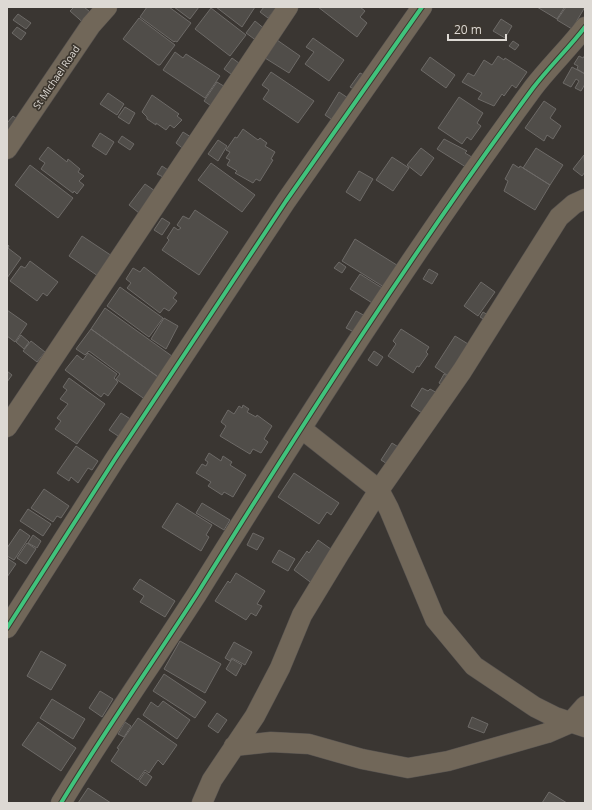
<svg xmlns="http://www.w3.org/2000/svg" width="592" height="810" viewBox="0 0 592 810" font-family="'Open Sans',sans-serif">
<rect width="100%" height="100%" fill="#3a3632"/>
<path fill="#504d49" stroke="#6d6a67" d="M74 7H84L95 16 87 26 70 11Z
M147 7H169L191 23 177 42 175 41 174 42 140 17Z
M174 7H199L190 19Z
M216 7H255L242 27Z
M264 7H274L276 8 268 18 260 12Z
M318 7H360L365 11 360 17 367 23 357 37Z
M537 7H563L564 8 557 19Z
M566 7H585L572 29 557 20Z
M211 8 246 35 230 56 195 29Z
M18 14 31 23 26 29 13 20Z
M139 18 175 45 160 65H158L123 39Z
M501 19 512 26 505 38 493 31Z
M255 21 266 30 257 41 246 33Z
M17 27 26 33 21 40 12 33Z
M313 38 344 60 329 81 305 64 314 52 306 47Z
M277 40 300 56 289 73 265 58Z
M513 41 519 45 515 50 509 46Z
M175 52 183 58 186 54 220 76 205 98 163 70Z
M585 55V74L577 69 578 66 574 64 579 56 583 58Z
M498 56 504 60 505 58 527 72 516 88 512 85 504 96 502 94 494 106 478 99 482 93 462 82 468 73 474 76 484 60 492 65Z
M430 57 455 75 446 88 421 70Z
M232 58 243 66 235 77 224 69Z
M572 67 585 74V84L581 91 575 88 579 81 576 79 571 87 563 83Z
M271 72 314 101 298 123 263 99 269 90 262 85Z
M360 73 366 76 356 90 350 87Z
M217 82 227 88 214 108 204 101Z
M339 92 348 98 334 121 325 115Z
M108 93 124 104 117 115 100 104Z
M152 95 179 114 177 116 182 120 174 128 170 125 166 130 156 123V125L147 119V117L142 112Z
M459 97 483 113 477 123 481 126 471 140 467 137 462 144 438 128Z
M544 101 556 109 550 118 561 126 553 139 547 135 544 141 525 128Z
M125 107 135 113 129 124 118 117Z
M13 116 23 124 13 135 7 130V123Z
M243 129 258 140 260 138 267 143 265 146 275 152 271 159 273 160 260 181 256 179 253 183 235 173 237 171 227 165 230 160 226 158 230 152 226 150 235 137 237 138Z
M183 132 194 139 186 151 176 143Z
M100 133 114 142 106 155 92 146Z
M122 136 134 144 130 150 118 142Z
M444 139 467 151 465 153 475 159 469 169 437 149Z
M218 140 227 146 218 161 208 154Z
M48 147 67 162 68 159 80 169 78 172 84 176 79 181 84 185 77 194 74 191 73 193 41 169 45 163 39 159Z
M421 148 434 158 421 176 407 165Z
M536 148 563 165 550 185 523 168Z
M584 155 585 172 582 176 573 169Z
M392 157 409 168 393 191 376 180Z
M211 163 255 195 242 212 198 180Z
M513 164 519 168 520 166 550 185 535 210 504 191 508 181 505 179Z
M30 165 73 198 58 218 15 185Z
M162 166 168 170 163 177 157 174Z
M359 171 373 179 360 201 346 192Z
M145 184 155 191 139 213 129 205Z
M195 210 228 232 199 275 162 250 169 240 167 238 174 227 178 230 181 228 177 225 183 216 189 219Z
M162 218 170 223 162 235 154 230Z
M82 236 112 256 98 276 69 256Z
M355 239 400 267 387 289 342 261Z
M7 244 9 246 8 248 21 258 7 278Z
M30 261 58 282 47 296 43 293 37 301 10 281 21 266 25 268Z
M339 262 346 267 342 273 334 268Z
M144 267 177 293 173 298 177 301 169 311 164 308 160 313 127 288 131 283 126 279 133 268 140 272Z
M429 269 438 274 432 284 423 279Z
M360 274 387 291 377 306 350 289Z
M481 282 495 292 478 316 464 306Z
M120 287 163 318 149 337 107 306Z
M105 308 176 359 161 379 91 329Z
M7 310 27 324 15 342 7 336Z
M356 311 367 317 358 334 346 328Z
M483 312 493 318 490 323 480 317Z
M164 318 178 326 166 349 151 339Z
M91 329 161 379 146 400 116 379 120 374 89 351 85 355 76 349Z
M401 329 429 347 426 352 428 354 419 367 417 366 413 373 388 356 396 344 393 341Z
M21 335 29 342 24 349 16 342Z
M455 336 473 347 453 379 435 367Z
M31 341 45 352 37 362 23 351Z
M374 351 383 357 377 366 368 360Z
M88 353 117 374 114 378 118 382 108 396 104 393 101 397 65 370 77 355 83 360Z
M7 371 12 375 7 382Z
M444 374 452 379 447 388 439 383Z
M69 378 105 404 77 444 55 429 61 421 57 418 68 404 60 399 67 390 63 387Z
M422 388 428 391 430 389 439 394 422 413 411 406Z
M243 405 249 409 247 412 256 417 257 415 272 426 264 439 268 442 261 453 253 449 250 454 220 436 226 426 221 422 228 410 234 414 239 406 242 408Z
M121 413 132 420 121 438 109 430Z
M392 443 403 450 392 467 381 460Z
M76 446 98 461 92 470 88 468 78 483 71 477 69 481 57 473Z
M209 453 221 461 223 456 232 462 230 465 246 475 233 497 224 492 222 495 208 486 211 482 196 473 202 464 206 466 208 462 205 460Z
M294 473 339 503 331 515 327 512 319 524 278 497Z
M44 489 69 506 61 518 57 516 53 522 31 508Z
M177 503 212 525 206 535 209 537 201 551 162 527Z
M202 503 230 520 224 530 196 513Z
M28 509 51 524 43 536 20 521Z
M20 529 30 536 14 560 7 556V548Z
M253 533 264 538 257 550 247 545Z
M33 535 41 541 37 548 28 543Z
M318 540 335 552 313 584 294 570 307 551 309 553Z
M27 543 36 549 26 564 17 558Z
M279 550 295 559 288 571 272 562Z
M7 558 16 564 7 577Z
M236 573 265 591 257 604 262 606 256 616 251 613 246 620 215 601 228 581 230 583Z
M140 579 175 601 165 617 140 602 144 596 133 589Z
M180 641 221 664 205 693 164 669Z
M234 642 252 652 245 665 232 658 230 661 225 658Z
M41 651 66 665 51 690 27 676Z
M232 659 242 665 236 676 226 669Z
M164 674 206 702 195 718 153 691Z
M100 691 113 699 102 717 89 708Z
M52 699 85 719 73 739 40 718Z
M163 701 190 720 177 739 143 715 151 702 158 707Z
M217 713 227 720 218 733 208 726Z
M472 717 488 724 484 733 468 727Z
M138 718 177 745 163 765 158 760 149 773 145 770 138 780 111 761 119 749 117 748Z
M38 722 76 748 61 771 22 745Z
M125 722 131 726 124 737 118 734Z
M145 772 152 777 146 786 139 781Z
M88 788 111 803H78Z
M549 792 567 803H542Z"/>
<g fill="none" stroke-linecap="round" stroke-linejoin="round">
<g stroke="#575350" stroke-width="21">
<path id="street" d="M7 149 91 25 107 7
M7 427 288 7
M302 429 379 490 389 509 435 619 474 666 535 707 555 717 585 727
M7 628 115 459 286 201 422 7
M234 746 271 742 309 744 362 759 408 768 448 761 547 733 570 723 585 706
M61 803C104 732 152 664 197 594 304 422 413 251 533 88 549 67 569 48 585 27
M202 803 212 780 255 716 280 668 302 615 339 554 379 490 462 371 559 217 574 204 585 199"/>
</g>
<use href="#street" stroke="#716759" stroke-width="20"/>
<g stroke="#3d372f" stroke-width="6">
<path id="cycleway" d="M7 628 115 459 286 201 422 7
M61 803C104 732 152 664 197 594 304 422 413 251 533 88 549 67 569 48 585 27"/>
</g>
<use href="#cycleway" stroke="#40c37c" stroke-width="4"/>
</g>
<g text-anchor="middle" stroke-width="3.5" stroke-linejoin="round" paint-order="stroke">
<g font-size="10" fill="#ddd9d4" stroke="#3d372f">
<text transform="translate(56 77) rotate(-56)" y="4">St Michael Road</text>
</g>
</g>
<rect width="592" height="810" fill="none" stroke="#ddd9d4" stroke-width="16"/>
<path d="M448 34v6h58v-6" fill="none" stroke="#ddd9d4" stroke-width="2"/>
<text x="454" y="34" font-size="12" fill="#ddd9d4" stroke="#3d372f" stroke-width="3" paint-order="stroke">20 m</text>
</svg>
